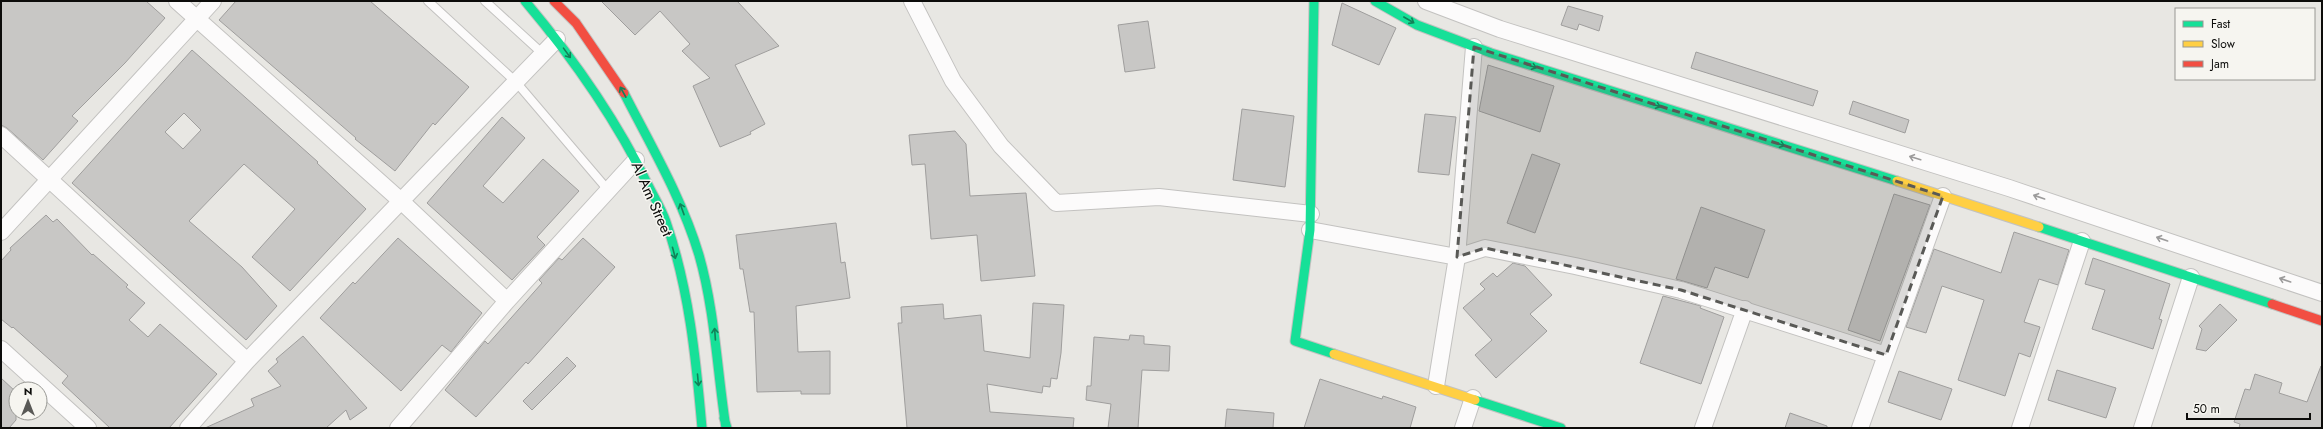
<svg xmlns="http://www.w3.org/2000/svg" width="2323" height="429" viewBox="0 0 2323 429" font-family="Jost,sans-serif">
<rect width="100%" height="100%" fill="#e8e7e3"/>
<path fill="#c8c7c5" stroke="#9f9e9d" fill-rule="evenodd" d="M1 1H146L165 18 125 63 72 116 78 121 43 160 7 128 1 125Z
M236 1H370L469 87 435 125 433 123 395 171 355 139 356 138 219 20Z
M601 1H737L779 46 735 65 765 124 750 132 751 134 720 147 693 86 710 78 682 51 690 44 660 11 635 35Z
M1342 3 1396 28 1379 65 1332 45Z
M1568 6 1603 16 1599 31 1579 24 1577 30 1561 25Z
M1148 21 1155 68 1125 72 1118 25Z
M192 50 318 162 317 163 366 209 290 291 252 257 295 209 244 164 189 221 242 267 277 306 246 340 72 183ZM184 113 201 130 183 149 165 132Z
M1696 52 1818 91 1813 106 1691 68Z
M1488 65 1554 86 1540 132 1479 111Z
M1853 101 1909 120 1905 133 1849 114Z
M1242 109 1294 116 1285 187 1233 180Z
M1425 114 1456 117 1449 175 1418 172Z
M502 117 525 138 483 186 503 203 543 159 579 191 537 237 545 245 512 280 427 203Z
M955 131 966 144 970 196 1026 193 1035 276 981 281 977 235 931 239 925 164 912 165 909 135Z
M1532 154 1560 164 1535 233 1507 223Z
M1894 194 1930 205 1880 341 1848 330Z
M1701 207 1765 230 1748 278 1715 267 1707 288 1676 279Z
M46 215 53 222 57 219 92 255 93 254 128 285 126 287 145 303 129 320 148 337 160 324 217 374 169 428H110L62 383 68 376 13 327 12 328 1 319V261L11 250 10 248Z
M836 223 841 263 845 262 850 298 796 306 798 352 830 351V394H801V391L757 392 754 312H750L743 269H740L736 235Z
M2014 232 2069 250 2058 285 2039 279 2024 322 2040 327 2030 357 2019 353 2005 396 1958 380 1984 300 1942 286 1926 333 1906 327 1934 249 2001 273Z
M398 238 482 313 451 352 442 345 401 391 320 318 353 282 355 284Z
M583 238 615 267 528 364 526 362 476 417 445 390 485 341 488 344 542 283 539 280 559 258 562 260Z
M2093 258 2170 284 2159 319 2162 320 2153 349 2092 329 2105 290 2085 284Z
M1513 263 1525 266 1552 295 1530 314 1547 331 1496 378 1475 355 1492 340 1463 308 1485 289 1480 284 1493 273 1497 277Z
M1663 296 1701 306 1700 308 1724 317 1701 384 1640 363Z
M1033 303 1064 305 1061 353 1057 379 1051 378 1050 387 1043 386 1042 393 987 384 990 412 1074 418 1073 428H907L898 323H902L901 307 943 304 944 319 981 315 984 351 1030 358Z
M2220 304 2237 320 2206 351 2196 349 2202 329 2199 326Z
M1130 335 1144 336V344L1170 346 1169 371 1142 370 1138 428H1108L1111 404 1086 400 1087 386H1091L1094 337 1129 340Z
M303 336 367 408 350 420 346 410 326 428H205L254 406 251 399 281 386 268 371 278 362 276 359Z
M567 357 576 366 532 410 523 401Z
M2321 366 2322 428H2239L2240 424 2234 422 2245 389 2250 390 2255 374 2282 383 2279 393 2307 402Z
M2057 370 2116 388 2106 418 2048 400Z
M1899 371 1952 389 1941 420 1888 402Z
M1 378 16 392V420L9 428H1Z
M1320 379 1382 399 1383 396 1416 407 1410 428H1304Z
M1227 409 1274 413 1273 428H1225Z
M1790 413 1827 426V428H1785Z"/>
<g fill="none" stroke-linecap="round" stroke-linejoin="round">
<g stroke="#c3c2c0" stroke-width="10">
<path id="lane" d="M428 1 516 82 608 190
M485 1 543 54"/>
</g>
<g stroke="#c3c2c0" stroke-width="18">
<path id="street" d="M177 1 401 201 507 301
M912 1 953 81 1001 146 1056 203 1159 197 1311 214
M1426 1 1500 29 2009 188 2322 293
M1 135 247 361
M1310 230 1457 257 1485 248 1575 266 1681 290 1886 355
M1 232 213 1
M1 349 88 428
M1436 386 1457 257 1474 47
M188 428 247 361 557 39
M398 428 507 301 636 160
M1463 428 1473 398
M1703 428 1745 309
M1860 428 1943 196
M2020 428 2082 241
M2142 428 2191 277"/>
</g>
<g stroke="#c3c2c0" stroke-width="11">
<path id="fast" d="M525 1C574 59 616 119 649 187 655 199 662 210 666 222 689 288 696 359 702 428
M1314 1 1310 230 1295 341 1334 354
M1375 1 1417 25 1491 53 1897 181
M624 93C651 146 682 198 699 255 715 311 717 370 726 428
M2039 227 2272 304
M1475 400 1561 428
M724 418 727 428"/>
</g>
<g stroke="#c3c2c0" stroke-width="11">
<path id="slow" d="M1897 181 2039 227
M1334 354 1475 400"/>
</g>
<g stroke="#c3c2c0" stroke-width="11">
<path id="jam" d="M554 1 576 23 624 93
M2272 304 2322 321"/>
</g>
<use href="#lane" stroke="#fcfbfb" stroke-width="8"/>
<use href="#street" stroke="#fcfbfb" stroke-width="16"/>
<use href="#fast" stroke="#16e098" stroke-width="9"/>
<use href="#slow" stroke="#ffcf43" stroke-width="9"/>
<use href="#jam" stroke="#f24e42" stroke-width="9"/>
</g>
<defs><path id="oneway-shaft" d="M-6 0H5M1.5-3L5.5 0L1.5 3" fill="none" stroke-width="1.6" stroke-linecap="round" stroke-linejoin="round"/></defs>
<g stroke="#128158">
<use href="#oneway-shaft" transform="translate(1409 20) rotate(30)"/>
<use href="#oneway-shaft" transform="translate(567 53) rotate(54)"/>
<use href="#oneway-shaft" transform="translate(1531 66) rotate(18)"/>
<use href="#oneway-shaft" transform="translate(623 92) rotate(-119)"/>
<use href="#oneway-shaft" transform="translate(1655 105) rotate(18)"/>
<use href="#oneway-shaft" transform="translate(1779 144) rotate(18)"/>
<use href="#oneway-shaft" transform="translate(682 209) rotate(-110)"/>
<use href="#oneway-shaft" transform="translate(674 253) rotate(75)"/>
<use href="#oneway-shaft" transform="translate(715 334) rotate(-94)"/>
<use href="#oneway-shaft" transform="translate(698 380) rotate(85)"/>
</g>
<g stroke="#9c9b9b">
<use href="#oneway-shaft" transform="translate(1915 158) rotate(-163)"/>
<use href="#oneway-shaft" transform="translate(2039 197) rotate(-161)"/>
<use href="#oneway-shaft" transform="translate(2162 239) rotate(-161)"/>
<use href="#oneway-shaft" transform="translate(2285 280) rotate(-161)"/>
</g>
<path fill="#595956" fill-opacity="0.2" stroke="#595956" stroke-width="3" stroke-dasharray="8 5" stroke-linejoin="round" d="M1474 47 1943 196 1886 355 1681 290 1485 248 1457 257Z"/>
<g text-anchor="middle" stroke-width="3" stroke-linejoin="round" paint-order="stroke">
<g font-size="15" fill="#0c0c0a" stroke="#f6f5f0">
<text transform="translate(652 199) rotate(66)" y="5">Al Am Street</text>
</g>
</g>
<rect width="2323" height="429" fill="none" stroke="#0c0c0a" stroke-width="4"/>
<rect x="2175" y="8" width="140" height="72" fill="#f6f5f0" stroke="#989894"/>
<rect x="2183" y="21" width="20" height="6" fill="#16e098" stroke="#989894"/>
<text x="2211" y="28" font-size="12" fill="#0c0c0a">Fast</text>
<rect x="2183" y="41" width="20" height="6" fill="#ffcf43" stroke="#989894"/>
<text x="2211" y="48" font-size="12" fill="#0c0c0a">Slow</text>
<rect x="2183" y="61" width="20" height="6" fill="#f24e42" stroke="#989894"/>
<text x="2211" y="68" font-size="12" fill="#0c0c0a">Jam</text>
<g transform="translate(28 401)"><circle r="19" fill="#f6f5f0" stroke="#989894"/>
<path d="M0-3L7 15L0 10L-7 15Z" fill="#595956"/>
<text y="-6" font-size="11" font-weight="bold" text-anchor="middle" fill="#0c0c0a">N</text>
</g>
<path d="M2187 413v6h123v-6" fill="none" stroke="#0c0c0a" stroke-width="2"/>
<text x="2193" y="413" font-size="12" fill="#0c0c0a" stroke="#f6f5f0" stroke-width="3" paint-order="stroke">50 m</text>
</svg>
